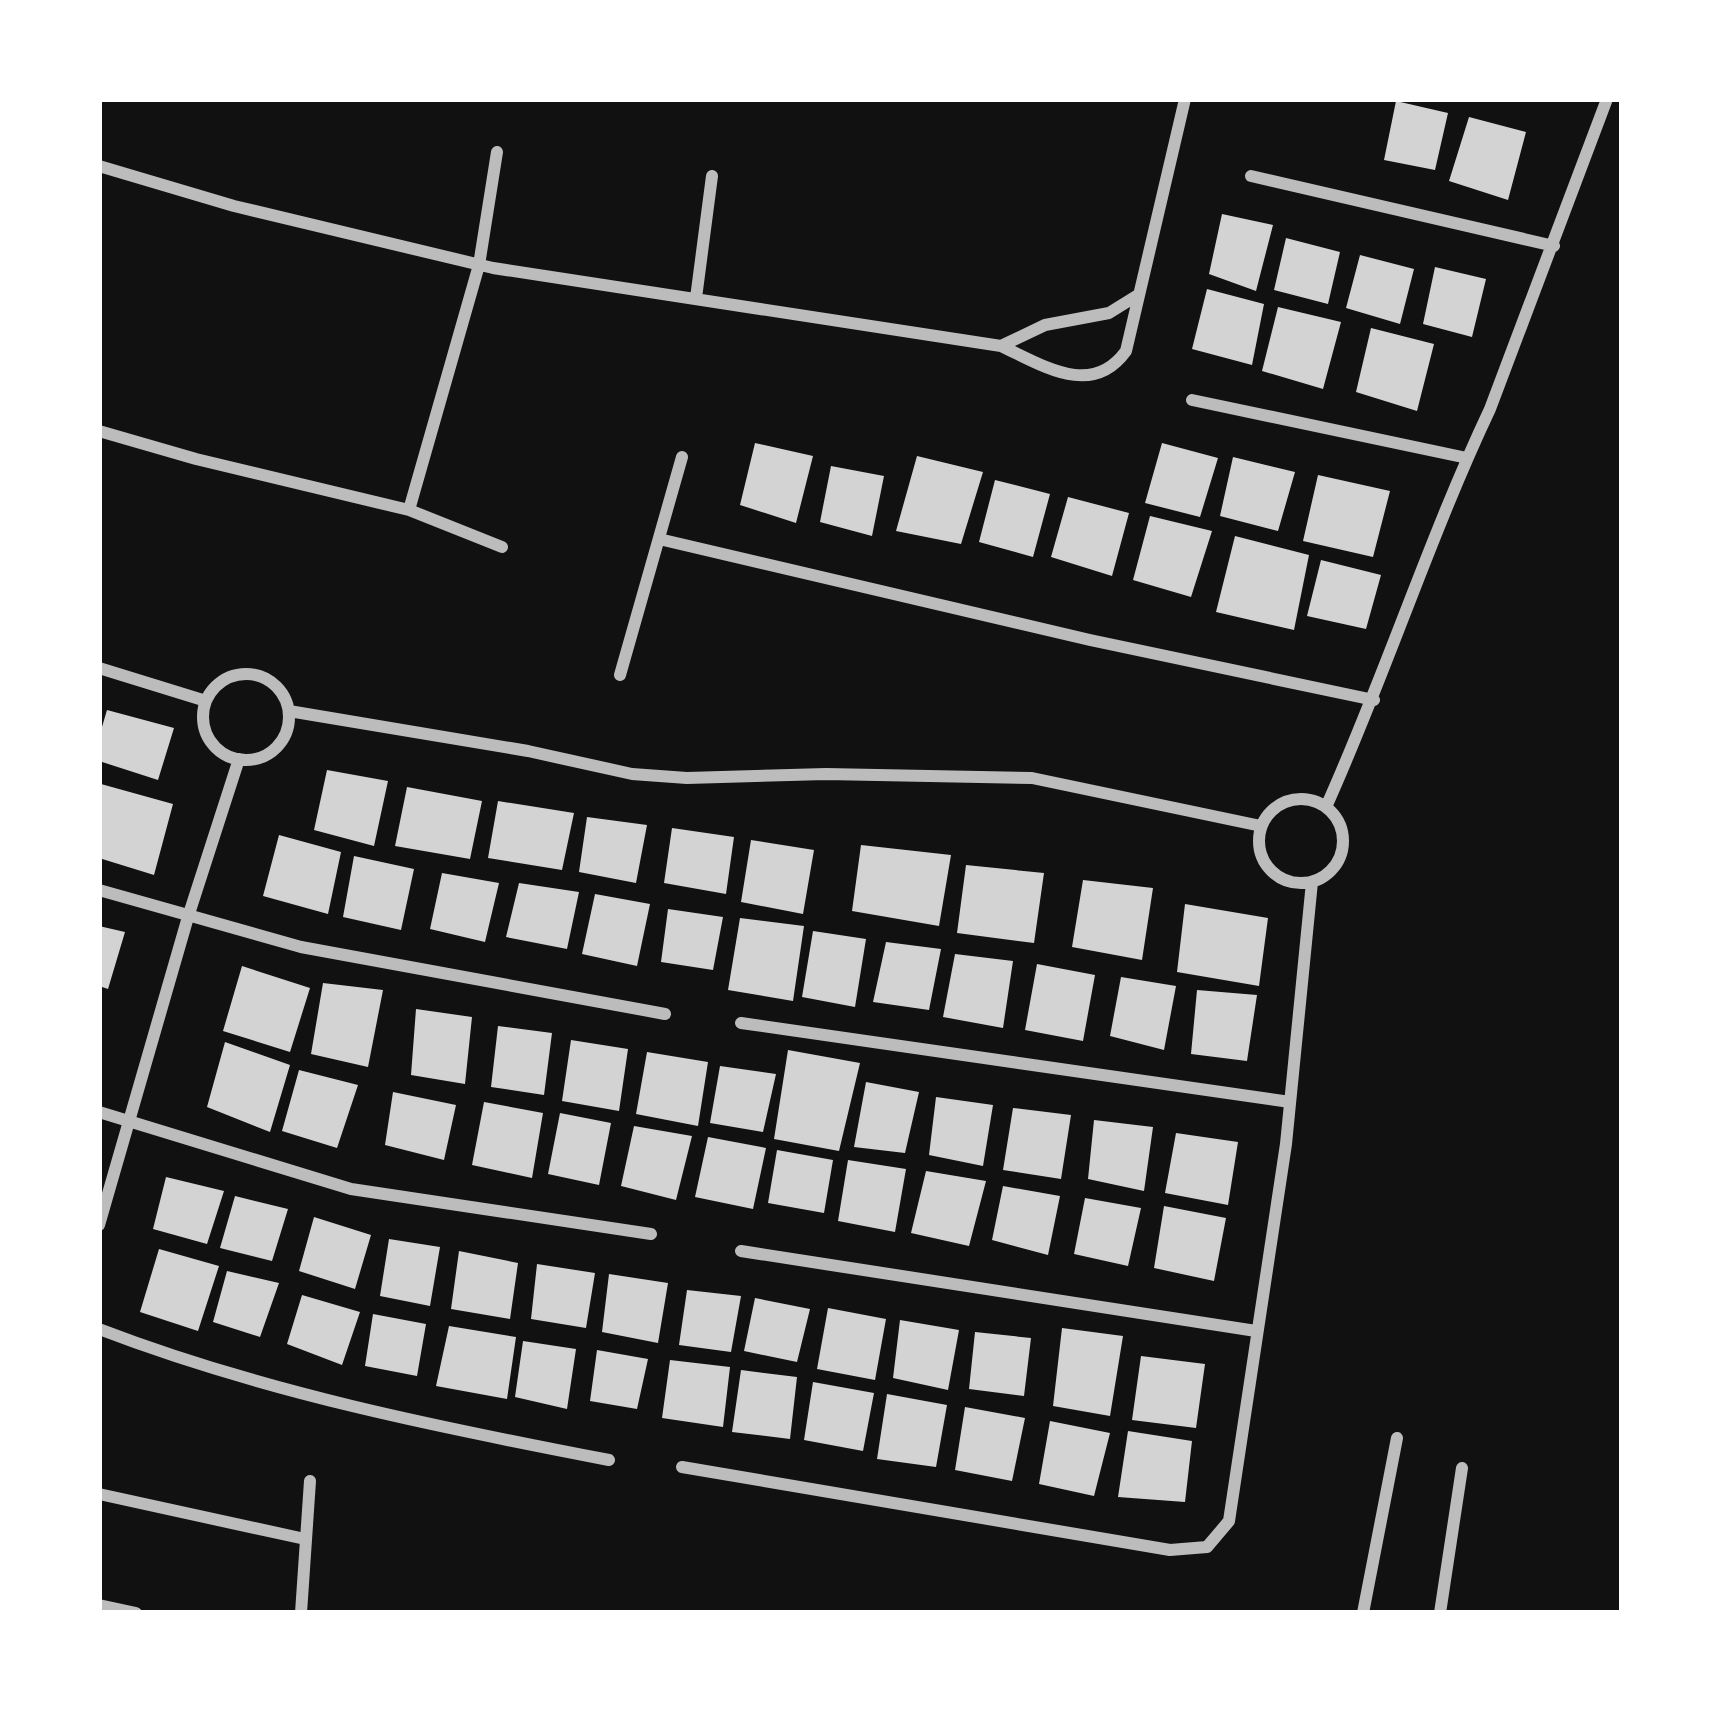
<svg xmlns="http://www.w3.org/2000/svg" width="1721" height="1712" viewBox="0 0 1721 1712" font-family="'Alegreya Sans',sans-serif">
<rect width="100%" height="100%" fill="#111"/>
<path fill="#d3d3d3" d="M1396 101 1448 113 1435 170 1384 160Z
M1469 117 1526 132 1508 200 1449 181Z
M1222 214 1273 225 1256 291 1209 274Z
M1286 238 1340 252 1328 304 1274 290Z
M1360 255 1414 269 1400 324 1346 308Z
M1435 267 1486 279 1472 337 1423 324Z
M1207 289 1264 304 1252 365 1192 349Z
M1278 307 1341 322 1323 389 1262 371Z
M1371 328 1434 344 1417 411 1356 392Z
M755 443 813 456 796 523 740 505Z
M1162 443 1218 458 1200 517 1145 503Z
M917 456 983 472 961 544 896 531Z
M1233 457 1295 472 1278 531 1220 516Z
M831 466 884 476 872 536 820 522Z
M1318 475 1390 491 1373 557 1303 541Z
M995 480 1050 494 1033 557 979 542Z
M1068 497 1129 513 1112 576 1051 557Z
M1150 516 1212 531 1191 597 1133 580Z
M1235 536 1309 555 1294 630 1216 612Z
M1321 560 1381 575 1366 629 1307 616Z
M107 710 174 728 158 780 99 761V737Z
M327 770 388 781 374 846 314 830Z
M101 784 173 804 154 875 99 858Z
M407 787 482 801 470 859 395 846Z
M498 801 574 813 562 870 488 858Z
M587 817 647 825 636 883 579 872Z
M672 828 734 837 726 894 664 883Z
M279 835 341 852 328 914 263 896Z
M751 840 814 850 803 914 741 902Z
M861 845 951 855 939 926 852 911Z
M354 856 414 869 401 930 343 917Z
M966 865 1044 873 1034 943 957 933Z
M442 873 499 883 485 942 430 929Z
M1083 880 1153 888 1142 960 1072 947Z
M519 883 579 892 567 949 506 937Z
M595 894 650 904 637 966 582 954Z
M1185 904 1268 918 1259 986 1177 972Z
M668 909 723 917 713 970 661 962Z
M740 918 804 926 793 1001 728 990Z
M99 926 125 932 108 989 99 986Z
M813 931 866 939 855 1007 802 997Z
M886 942 941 949 929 1010 873 1002Z
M955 954 1013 961 1003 1028 943 1017Z
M1037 964 1095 975 1083 1041 1025 1030Z
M242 966 310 988 290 1052 223 1031Z
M1121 977 1176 986 1164 1050 1110 1036Z
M323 983 383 990 368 1067 311 1054Z
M1197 990 1257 995 1247 1061 1191 1054Z
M416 1009 472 1017 465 1084 411 1075Z
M498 1026 552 1033 544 1095 491 1087Z
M571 1040 628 1049 619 1111 562 1101Z
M225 1042 290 1065 270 1132 207 1107Z
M788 1050 860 1063 839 1151 774 1139Z
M647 1052 708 1062 698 1126 636 1114Z
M720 1066 776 1074 763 1132 710 1123Z
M299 1070 358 1085 337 1148 282 1131Z
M866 1082 919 1092 905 1153 854 1147Z
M393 1092 456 1105 444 1160 385 1145Z
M936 1097 993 1105 983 1166 929 1155Z
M484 1102 543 1113 532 1178 472 1165Z
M1013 1108 1071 1115 1061 1179 1003 1170Z
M560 1113 611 1123 599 1185 548 1174Z
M1094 1120 1153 1127 1144 1191 1088 1179Z
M634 1126 692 1136 676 1200 621 1186Z
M1176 1133 1238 1142 1228 1205 1165 1193Z
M708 1137 766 1148 753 1209 695 1197Z
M777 1150 833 1160 824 1213 768 1203Z
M848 1160 906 1169 895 1232 838 1221Z
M926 1171 986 1181 969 1246 911 1233Z
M166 1177 224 1191 207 1244 153 1229Z
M1003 1186 1060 1196 1048 1255 992 1240Z
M235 1196 288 1209 272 1261 220 1248Z
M1085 1198 1141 1208 1128 1266 1074 1254Z
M1164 1206 1226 1218 1214 1281 1154 1268Z
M314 1217 371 1235 355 1289 299 1271Z
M389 1239 440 1247 430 1306 380 1296Z
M159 1249 219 1266 198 1331 140 1312Z
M459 1251 518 1263 510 1319 451 1309Z
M537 1264 595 1273 586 1328 531 1319Z
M227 1271 279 1283 260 1337 213 1322Z
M609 1274 668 1283 658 1343 602 1332Z
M687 1290 741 1296 731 1352 679 1345Z
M302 1295 360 1312 342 1365 287 1344Z
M755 1298 810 1309 797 1362 744 1351Z
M828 1308 886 1319 875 1380 817 1369Z
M373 1314 426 1324 417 1376 365 1366Z
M900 1320 959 1330 948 1390 893 1378Z
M449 1326 516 1337 507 1399 436 1386Z
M1062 1328 1123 1336 1110 1416 1053 1406Z
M975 1332 1031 1338 1024 1396 969 1389Z
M523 1341 576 1349 567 1409 515 1397Z
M597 1350 648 1359 637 1409 590 1401Z
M1141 1356 1205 1364 1196 1428 1132 1420Z
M670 1360 730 1367 723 1427 662 1418Z
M741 1370 797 1377 790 1439 732 1432Z
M813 1382 874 1393 863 1451 804 1440Z
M887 1394 947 1405 936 1467 877 1459Z
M965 1407 1025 1418 1012 1481 955 1470Z
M1050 1421 1110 1433 1094 1496 1039 1484Z
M1128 1431 1192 1441 1185 1502 1118 1497Z"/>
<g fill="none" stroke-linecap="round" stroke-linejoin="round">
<path stroke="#bcbcbc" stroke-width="12" d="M99 166 234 206 493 268 1001 346C1044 366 1092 398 1126 351L1185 99
M1251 176 1554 246
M696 298 712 176
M1001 346 1045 325 1109 313 1138 295
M1192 400 1467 458
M99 431 196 459 409 510 502 547
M409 510 479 265 497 152
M659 539 1090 640 1374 700
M99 668 206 701
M203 717a43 43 0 1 1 86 0a43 43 0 1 1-86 0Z
M620 675 682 457
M289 711 528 751 632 774 687 778 826 774 1032 778 1261 826
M1259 841a42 42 0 1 1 84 0a42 42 0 1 1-84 0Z
M1326 807C1385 676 1429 538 1490 409L1607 99
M99 890 301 947 665 1014
M741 1023 1290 1102
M99 1112 351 1189 651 1234
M99 1225 188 917 239 759
M741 1251 1256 1331
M99 1329C263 1392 437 1427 609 1460
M682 1467 1170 1550 1207 1547 1229 1521 1286 1144 1312 882
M99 1494 305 1539
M99 1605 136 1613
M301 1613 310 1481
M1363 1613 1397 1438
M1440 1613 1462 1468"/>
</g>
<rect width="1721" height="1712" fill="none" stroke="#ffffff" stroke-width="204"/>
</svg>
